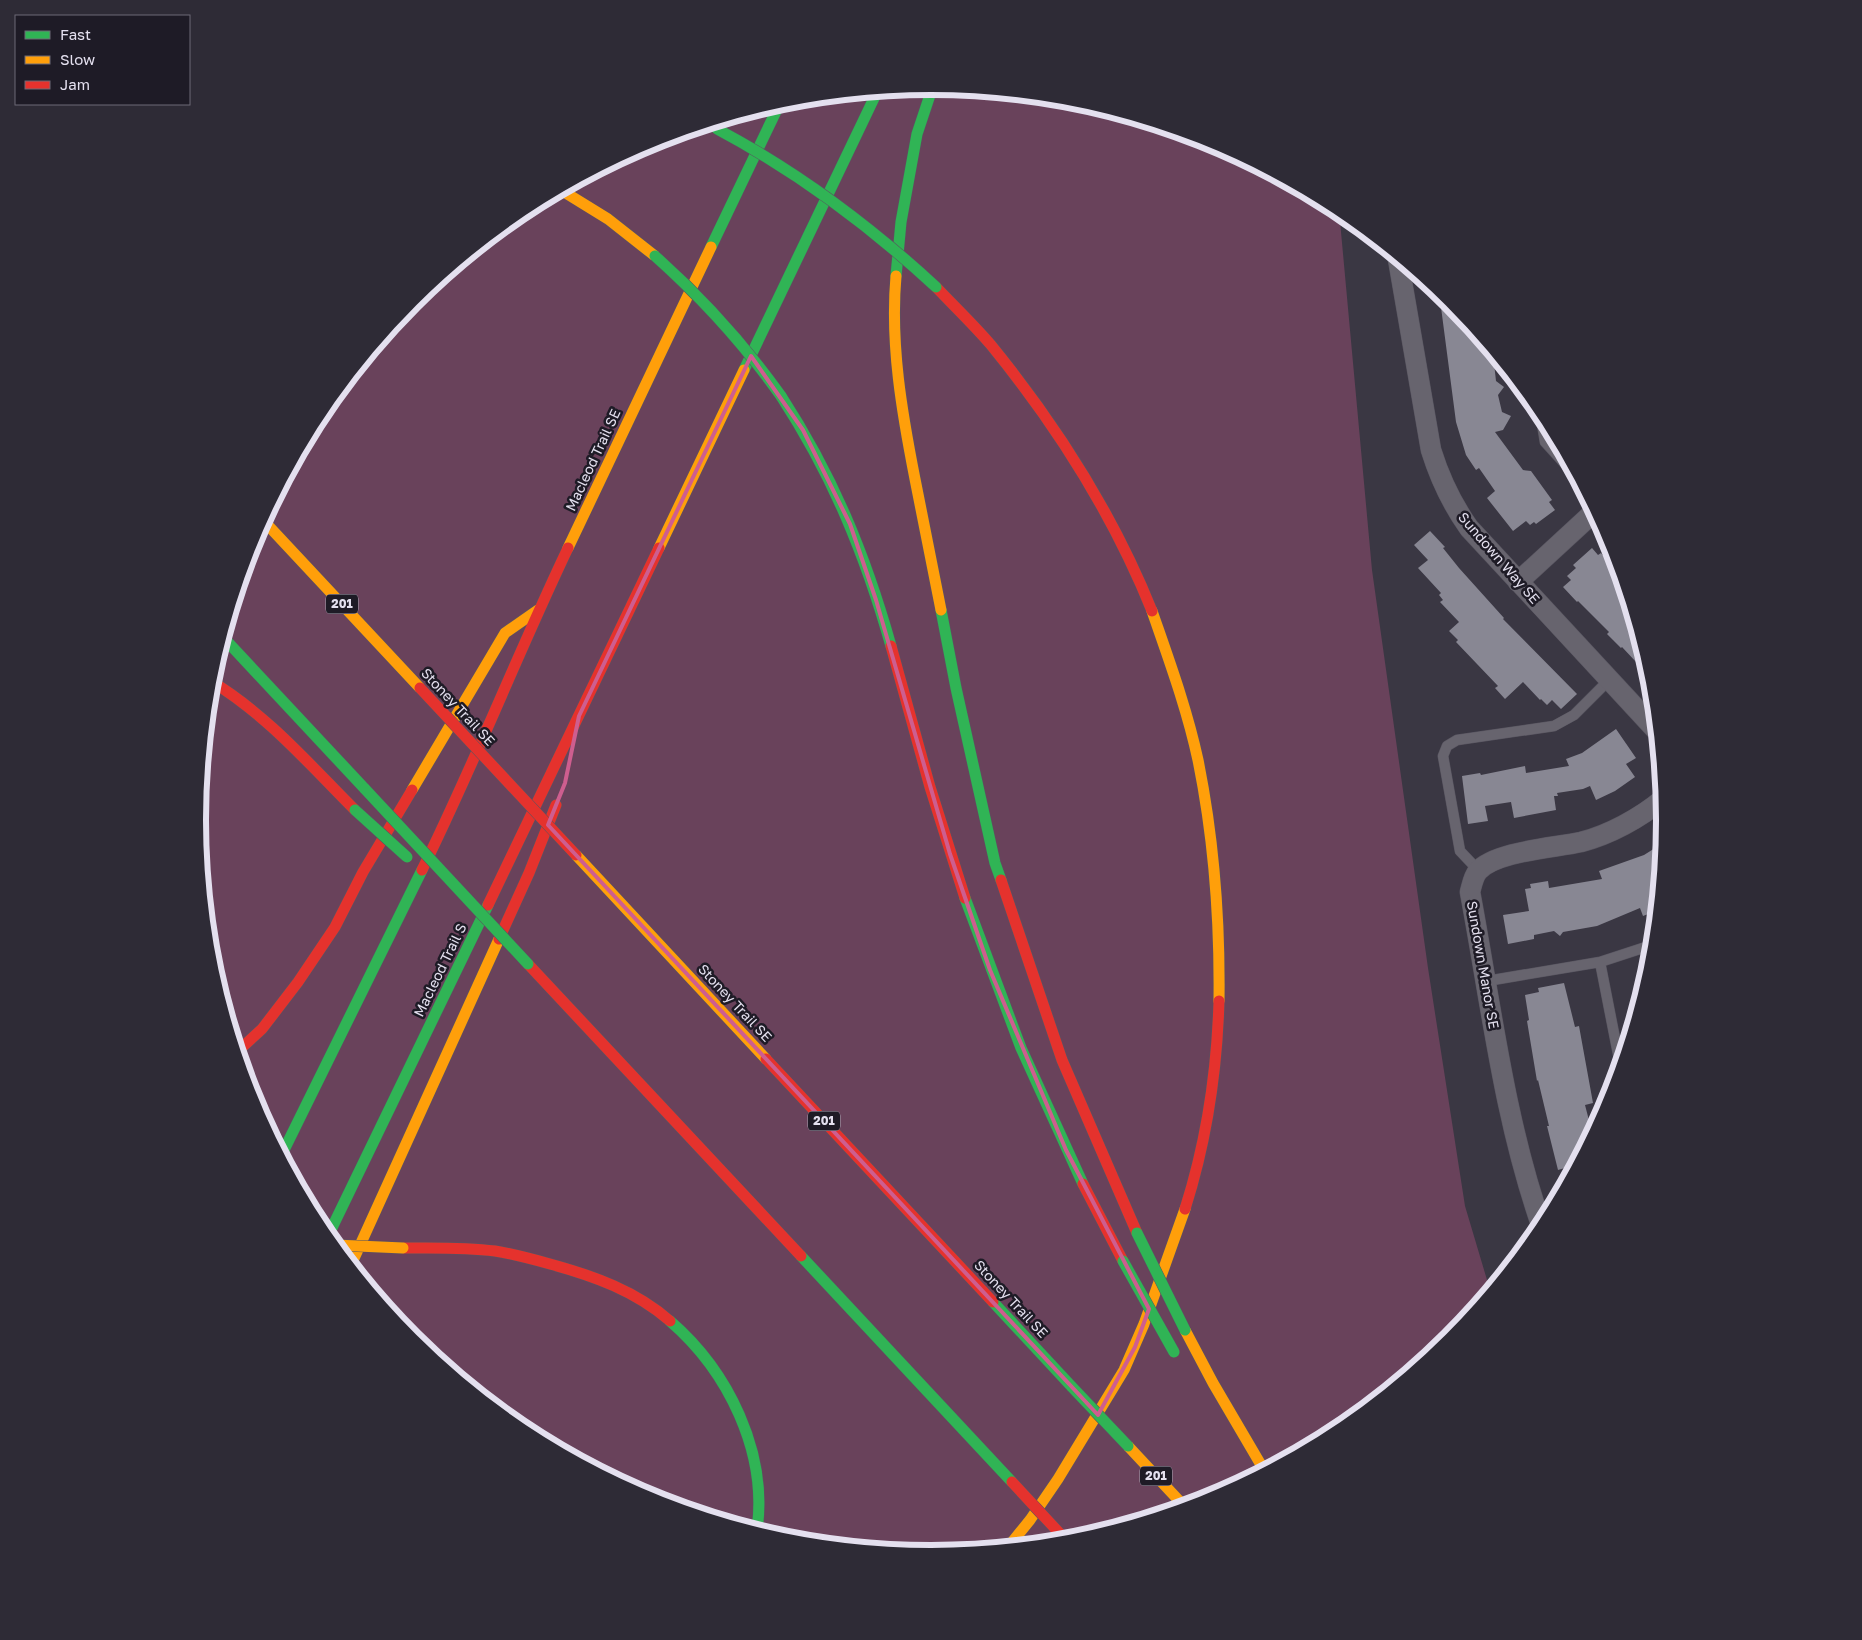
<svg xmlns="http://www.w3.org/2000/svg" width="1862" height="1640" viewBox="0 0 1862 1640" font-family="'Golos Text',sans-serif">
<rect width="100%" height="100%" fill="#3a3743"/>
<path fill="#69425b" d="M931 86 1074 100 1212 142 1339 210 1372 570 1428 968 1465 1206 1490 1290 1450 1339 1338 1430 1212 1498 1074 1540 931 1554 788 1540 650 1498 523 1430 412 1339 321 1227 253 1101 211 963 197 820 211 677 253 539 321 412 412 301 524 210 650 142 788 100Z"/>
<path fill="#888793" d="M1439 292 1450 301 1493 354 1496 381 1504 387 1498 395 1502 412 1511 416 1503 430 1495 432 1523 470 1531 471 1552 500 1549 502 1555 510 1536 524 1534 522 1530 525 1526 521 1513 531 1487 498 1495 491 1479 468 1476 470 1466 455 1456 422Z
M1430 531 1445 547 1443 548 1459 568 1504 618 1503 619 1577 694 1561 709 1552 700 1547 705 1541 699 1540 700 1523 682 1505 699 1495 688 1498 686 1456 642 1458 640 1449 631 1459 622 1440 602 1443 600 1439 595 1441 593 1418 568 1428 560 1414 545Z
M1592 548 1598 555 1601 553 1619 574 1651 678 1622 647 1621 648 1607 634 1609 632 1578 601 1577 602 1563 587 1571 580 1567 576 1576 568 1573 565Z
M1616 729 1636 758 1626 764 1635 777 1615 791 1596 800 1590 786 1583 789 1557 793 1558 796H1554L1556 810 1514 818 1511 802 1485 806 1488 821 1468 824 1462 776 1480 773 1481 775 1525 766 1526 773 1569 766 1566 759 1582 753Z
M1663 843 1656 911 1643 916 1640 908 1597 926 1563 932 1560 936 1554 931 1534 935V939L1508 944 1503 915 1529 911 1525 889 1531 888 1530 884 1548 881 1549 888 1602 879 1599 871 1644 855Z
M1564 983 1575 1027 1579 1026 1593 1103 1585 1105 1592 1132 1575 1165 1558 1170 1547 1126H1549L1538 1080 1537 1081 1527 1021 1529 1020 1525 995 1539 992 1538 988Z"/>
<g fill="none" stroke-linecap="round" stroke-linejoin="round">
<g stroke="#595661" stroke-width="11">
<path id="lane" d="M1540 411 1545 442 1575 475
M1479 871 1460 851 1443 756 1447 746 1457 740 1554 726 1574 715 1609 680
M1600 962 1620 1064
M1487 981 1600 962 1652 945"/>
</g>
<g stroke="#595661" stroke-width="21">
<path id="street" d="M1398 259 1431 450C1440 479 1452 504 1469 528L1656 730
M1518 582 1594 512
M1542 1227C1504 1119 1491 1004 1470 892 1472 885 1473 877 1478 871 1496 851 1554 848 1581 842 1609 835 1640 818 1663 799"/>
</g>
<g stroke="#595661" stroke-width="12">
<path id="fast" d="M711 247 780 103
M896 276 901 222 917 134 933 86
M744 370 877 92
M781 396C833 476 865 554 891 646
M941 610 956 688 995 863 1001 880
M223 637 365 789
M965 898 1021 1048 1083 1184
M282 1154 422 870
M328 1236 488 905
M801 1256 1012 1482
M993 1302 1072 1387
M670 1321C728 1371 768 1452 757 1530"/>
</g>
<g stroke="#595661" stroke-width="12">
<path id="slow" d="M561 190 608 219 655 256
M896 276C890 344 902 413 915 479 924 523 932 566 941 610
M263 520 420 688
M568 548 711 247
M659 548 744 370
M1152 611C1169 660 1187 709 1198 760 1214 839 1220 921 1219 1001
M412 790 505 633 538 610
M576 855 766 1059
M351 1265 499 939
M1185 1330 1213 1383 1264 1470
M1128 1446 1184 1506
M1009 1546 1030 1520 1058 1479 1124 1370 1144 1324 1185 1209"/>
</g>
<g stroke="#595661" stroke-width="12">
<path id="jam" d="M936 287C954 306 974 325 991 345 1057 426 1113 514 1152 611
M891 646 930 787 965 898
M211 681C267 715 309 764 355 810
M422 870C474 765 517 655 568 548
M1001 880 1062 1060 1137 1233
M488 905 659 548
M499 939 529 873 556 805
M528 964 801 1256
M238 1051 262 1029 298 982 335 927 363 872 412 790
M766 1059 993 1302
M1083 1184 1123 1261
M1185 1209C1206 1143 1217 1070 1219 1001
M403 1248C433 1248 464 1247 495 1251 514 1254 532 1259 550 1264 594 1276 636 1291 670 1321"/>
</g>
<use href="#lane" stroke="#67646e" stroke-width="10"/>
<use href="#street" stroke="#67646e" stroke-width="20"/>
<use href="#fast" stroke="#30b455" stroke-width="11"/>
<use href="#slow" stroke="#ff9f0a" stroke-width="11"/>
<use href="#jam" stroke="#e5322d" stroke-width="11"/>
<g stroke="#595661" stroke-width="12" stroke-linecap="butt">
<path id="fast-bridge" d="M717 129C798 172 869 225 936 287
M655 256C702 298 744 344 781 396
M365 789 528 964
M355 810 407 857
M1137 1233 1185 1330
M1123 1261 1174 1352
M1072 1387 1128 1446"/>
</g>
<g stroke="#595661" stroke-width="12" stroke-linecap="butt">
<path id="slow-bridge" d="M335 1245 403 1248"/>
</g>
<g stroke="#595661" stroke-width="12" stroke-linecap="butt">
<path id="jam-bridge" d="M420 688 576 855
M1012 1482 1064 1538"/>
</g>
<use href="#fast-bridge" stroke="#30b455" stroke-width="11"/>
<use href="#slow-bridge" stroke="#ff9f0a" stroke-width="11"/>
<use href="#jam-bridge" stroke="#e5322d" stroke-width="11"/>
</g>
<path fill="none" stroke="#ce5e8f" stroke-width="4" stroke-linejoin="round" d="M751 356 803 430 850 524 876 600 950 854 990 970 1066 1150 1149 1309 1135 1347 1098 1415 548 825 565 783 579 716Z"/>
<g text-anchor="middle" stroke-width="5" stroke-linejoin="round" paint-order="stroke">
<g fill="#1e1b26" stroke="#a9a5b3" stroke-width="1">
<rect x="326" y="594.5" width="32" height="19" rx="4"/>
<rect x="808" y="1111.5" width="32" height="19" rx="4"/>
<rect x="1140" y="1466.5" width="32" height="19" rx="4"/>
</g>
<g font-size="12" font-weight="bold" fill="#e4e0ef">
<text x="342" y="608">201</text>
<text x="824" y="1125">201</text>
<text x="1156" y="1480">201</text>
</g>
<g font-size="14" fill="#e4e0ef" stroke="#1e1b26">
<text transform="translate(593 460) rotate(-65)" y="5">Macleod Trail SE</text>
<text transform="translate(1499 558) rotate(49)" y="5">Sundown Way SE</text>
<text transform="translate(458 707) rotate(47)" y="5">Stoney Trail SE</text>
<text transform="translate(1483 965) rotate(80)" y="5">Sundown Manor SE</text>
<text transform="translate(440 970) rotate(-64)" y="5">Macleod Trail S</text>
<text transform="translate(735 1003) rotate(47)" y="5">Stoney Trail SE</text>
<text transform="translate(1011 1299) rotate(47)" y="5">Stoney Trail SE</text>
</g>
</g>
<path d="M0 0H1862V1640H0ZM206 820a725 725 0 1 1 1450 0a725 725 0 1 1-1450 0Z" fill="#2e2b36" fill-rule="evenodd"/>
<path fill="none" stroke="#e4e0ef" stroke-width="6" d="M206 820a725 725 0 1 1 1450 0a725 725 0 1 1-1450 0Z"/>
<rect x="15" y="15" width="175" height="90" fill="#1e1b26" stroke="#6d6a76"/>
<rect x="25" y="31" width="25" height="8" fill="#30b455" stroke="#6d6a76"/>
<text x="60" y="40" font-size="15" fill="#e4e0ef">Fast</text>
<rect x="25" y="56" width="25" height="8" fill="#ff9f0a" stroke="#6d6a76"/>
<text x="60" y="65" font-size="15" fill="#e4e0ef">Slow</text>
<rect x="25" y="81" width="25" height="8" fill="#e5322d" stroke="#6d6a76"/>
<text x="60" y="90" font-size="15" fill="#e4e0ef">Jam</text>
</svg>
